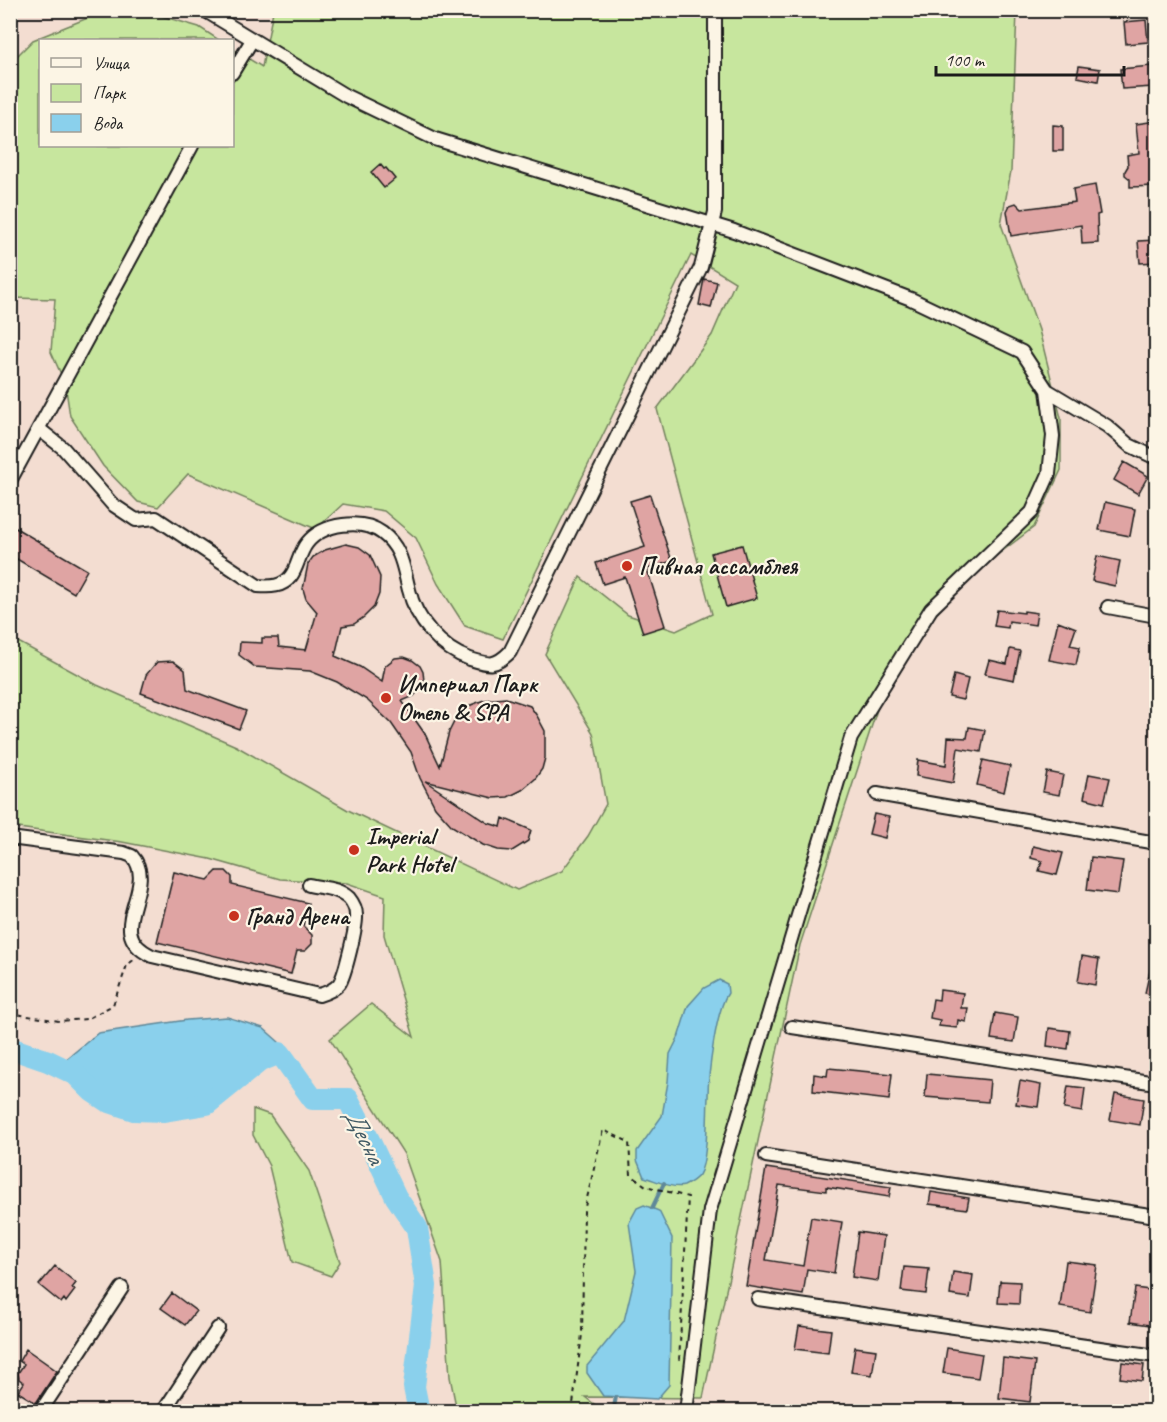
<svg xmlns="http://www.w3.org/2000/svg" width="1167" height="1422" viewBox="0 0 1167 1422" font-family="Caveat,sans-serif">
<rect width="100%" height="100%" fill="#f3ddd1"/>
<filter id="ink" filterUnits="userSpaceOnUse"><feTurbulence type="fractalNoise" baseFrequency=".0167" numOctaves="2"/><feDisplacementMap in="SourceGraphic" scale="12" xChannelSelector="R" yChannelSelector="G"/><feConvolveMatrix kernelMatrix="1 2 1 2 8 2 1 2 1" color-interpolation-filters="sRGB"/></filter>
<g filter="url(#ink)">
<path fill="#c7e69e" stroke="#72815d" stroke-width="1.5" d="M141 10 199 27 219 40H40V146H232L233 49 262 67 273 11H1017L1011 171 1001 224 1039 330 1061 418V470L1034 527 971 575 892 664 800 945 703 1398 585 1397 603 1411H457L450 1377 442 1262 404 1154 330 1039 371 1004 414 1037 384 935 385 896 347 883 280 879 210 859 122 842 11 827V638L97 685 236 746 348 810 517 890 562 871 588 836 606 804 593 733 545 654 580 577 628 615 676 631 712 614 657 409 712 335 735 282 691 255 503 639 465 626 438 584 416 538 384 511 343 504 316 529 188 474 158 507 138 502 103 466 70 416 65 383 51 352 55 299 11 298V62L33 40 105 11Z
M253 1109 270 1115 309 1171 340 1262 331 1276 292 1262 269 1166 253 1135Z"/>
<path fill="#8ad0ec" stroke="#5e8899" stroke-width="1.5" d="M719 980 727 984 728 993C716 1010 708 1074 708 1097 707 1114 708 1161 699 1175 696 1179 688 1184 684 1186 672 1189 655 1180 644 1177L637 1160V1151L662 1116 668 1082 670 1054 678 1038 688 1006 704 988Z
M227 1017 263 1028 279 1042 280 1053 207 1104 164 1111 134 1110 107 1101 58 1066 98 1033 187 1020Z
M644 1205 659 1211 672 1238 669 1385 657 1399 603 1396 587 1373V1366L624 1321 636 1271 629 1223 637 1208Z"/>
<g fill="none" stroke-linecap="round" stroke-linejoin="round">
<path stroke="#5e8899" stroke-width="4" d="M652 1208 664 1183
M613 1412 616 1397"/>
<path stroke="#8ad0ec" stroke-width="22" d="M10 1048 48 1061 75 1074 92 1091 107 1101 134 1110 164 1111 207 1104 260 1061 280 1053 313 1099H348L369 1140 396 1197 417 1228 426 1286 414 1387 419 1412"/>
</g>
<path fill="#dfa4a3" stroke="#1c1c1c" stroke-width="1.5" d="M1146 20 1148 42 1126 44 1124 22Z
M1079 66 1100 69 1098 81 1077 77Z
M1151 66 1153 87 1122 89 1120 69Z
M1156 121V186L1130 187V179L1125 175V171L1128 166 1127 155 1139 153 1136 124Z
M1053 125 1063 126V151H1053Z
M380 164 384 169 386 168 395 179 384 188 371 172Z
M1095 185 1100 214 1097 215 1098 243 1082 244 1081 225 1011 236 1007 211 1010 205 1016 203 1022 209 1075 202 1073 189Z
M1156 240V262L1140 263 1138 241Z
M704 279 717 282 711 308 699 305Z
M1124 462 1148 476 1138 494 1114 480Z
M650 495 672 561 647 569 665 626 643 633 625 577 603 584 596 563 645 547 630 501Z
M1105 502 1135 509 1130 536 1099 530Z
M14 527 87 570 74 593 10 555V532Z
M346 544 359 547 370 555 380 577 379 594 374 607 364 617 354 624 342 626 335 656 360 667 382 682 385 666 395 658 404 657 412 660 420 666 423 672 424 681 419 690 414 696 402 701 425 734 440 766 449 732 455 720 471 705 484 700 506 698 530 706 537 716 545 731V758L542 769 535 779 522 790 508 797 493 798 425 781 488 823 501 827 503 818 531 830 528 841 512 851 498 850 483 845 452 826 435 807 420 778 411 752 391 723 367 700 337 682 310 671 255 667 239 655 240 642 262 643V638H278L279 647 306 650 317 612 306 599 303 589 308 564 313 557 325 550Z
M742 545 757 598 726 607 711 553Z
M1097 556 1120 561 1115 586 1092 581Z
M997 610 1024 613V611L1037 613 1035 625 1009 621 1008 628 994 626Z
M1058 621 1076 628 1070 645 1080 647 1076 665 1049 660Z
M1010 649 1020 651 1014 680 985 674 989 660 1007 664Z
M173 661 185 670 187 689 246 711 239 729 141 693 146 675 157 662Z
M954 675 968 679 963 700 949 697Z
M969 727 985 730 981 752 958 748 953 783 916 776 918 760 946 765 948 737 967 738Z
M983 760 1010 766 1004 792 977 785Z
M1047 772 1063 775 1059 795 1043 792Z
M1089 774 1110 778 1104 803 1084 798Z
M874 814 889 817 885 838 869 834Z
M1033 846 1063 853 1057 875 1039 871 1042 861 1031 858Z
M1091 857 1123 861 1118 894 1087 890Z
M217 871H226L232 877V885L308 903 303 926 312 935V944L305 951H297L291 974 157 942 174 872 208 880Z
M1082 956 1099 959 1095 985 1078 982Z
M1152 962H1156V996L1145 993Z
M940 990 963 993 961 1008H968L966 1022 958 1020 957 1028 939 1026 940 1020 930 1018 933 999 939 1000Z
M995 1013 1018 1017 1014 1042 991 1039Z
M1049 1028 1070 1031 1068 1049 1047 1046Z
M828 1068 892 1074 889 1100 813 1091 814 1074 827 1076Z
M927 1074 990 1080 988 1102 925 1097Z
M1020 1081 1041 1085 1038 1107 1016 1104Z
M1068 1086 1085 1088 1082 1112 1064 1109Z
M1115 1094 1144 1099 1140 1125 1110 1120Z
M766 1168 891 1187 889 1197 826 1187V1191L779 1185 766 1260 803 1266 811 1217 842 1222 834 1273 807 1269 803 1295 746 1286Z
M931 1192 969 1198 967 1209 929 1204Z
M858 1232 884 1236 878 1281 852 1277Z
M1066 1261 1097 1265 1090 1312 1060 1307Z
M55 1266 76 1283 72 1288 75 1290 66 1302 64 1299 61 1303 39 1285Z
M904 1267 929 1269 926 1294 901 1291Z
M953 1272 973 1275 970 1298 950 1295Z
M1000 1281 1020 1282 1019 1304 998 1303Z
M1135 1288 1156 1291V1326L1130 1322Z
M172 1293 196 1311 185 1325 161 1308Z
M799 1326 831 1330 828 1353 795 1349Z
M855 1347 876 1350 872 1375 851 1372Z
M947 1348 982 1354 978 1378 943 1373Z
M26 1349 57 1371 36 1403 18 1392 24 1383 19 1379 18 1373 24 1364 19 1361Z
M1003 1358 1035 1362 1030 1402 999 1398Z
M1122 1362 1144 1365 1142 1381 1120 1378Z"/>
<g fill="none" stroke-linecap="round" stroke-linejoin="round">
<g stroke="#1c1c1c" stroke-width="16">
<path id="minor" d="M204 10 346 96 435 139 734 231 911 299 1022 352 1047 390 1053 436 1049 474 1032 512 931 609 851 738 710 1210 686 1412
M232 73 252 40
M1047 390 1107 426 1129 445 1156 458
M39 429 63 448 112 504 136 520 156 518 258 586C270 587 283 587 291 576 298 567 299 553 307 543 323 523 362 518 382 533 402 548 403 567 409 590 416 620 441 649 470 659 489 665 495 667 510 652L701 267 715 212V10
M10 481 192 146
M1108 607 1156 616
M877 794 1156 843
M10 838 124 853 132 856C160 887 100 932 152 956L319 995C326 993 334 990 339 984 345 976 357 925 356 915 356 909 353 903 349 898 339 888 322 888 309 885
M792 1027 1156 1083
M766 1156 1156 1216
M758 1299 1156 1356
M40 1412 122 1288
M163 1412 218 1328"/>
</g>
<path stroke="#1c1c1c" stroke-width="2" stroke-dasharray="4.5 4.5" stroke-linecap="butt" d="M10 1013 59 1021 87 1019 113 1005 127 965 135 959
M572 1412 582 1334 584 1211 603 1130 629 1142 631 1175 646 1186 688 1197 679 1362
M647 1412 673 1410"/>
<use href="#minor" stroke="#fcf5e5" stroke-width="12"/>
</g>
</g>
<g fill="#c8321e" stroke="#fcf5e5" stroke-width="2">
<circle cx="627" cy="566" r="6"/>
<circle cx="386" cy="698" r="6"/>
<circle cx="354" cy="850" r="6"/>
<circle cx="234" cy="916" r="6"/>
</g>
<g text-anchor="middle" stroke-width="4.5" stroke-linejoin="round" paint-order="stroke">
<g font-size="24" font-weight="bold" fill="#1c1c1c" stroke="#fcf5e5" text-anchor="start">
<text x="639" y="574">Пивная ассамблея</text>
<text x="398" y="692">Империал Парк<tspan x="398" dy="28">Отель &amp; SPA</tspan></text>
<text x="366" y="844">Imperial<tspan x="366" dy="28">Park Hotel</tspan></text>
<text x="246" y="924">Гранд Арена</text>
</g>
<g font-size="26" font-style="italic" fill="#425b65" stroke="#fcf5e5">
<text transform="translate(365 1136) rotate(63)" y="9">Десна</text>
</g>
</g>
<rect width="1167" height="1422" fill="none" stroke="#fcf5e5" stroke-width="36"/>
<rect x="18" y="18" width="1131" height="1386" fill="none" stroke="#1c1c1c" stroke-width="2" filter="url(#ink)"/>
<rect x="39" y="39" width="195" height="108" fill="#fcf5e5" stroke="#a29e95" stroke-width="1.5"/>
<rect x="51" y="58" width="30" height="9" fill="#fcf5e5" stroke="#a29e95" stroke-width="1.5"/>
<text x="93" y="69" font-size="18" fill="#1c1c1c">Улица</text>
<rect x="51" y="84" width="30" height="18" fill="#c7e69e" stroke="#a29e95" stroke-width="1.5"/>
<text x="93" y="99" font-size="18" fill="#1c1c1c">Парк</text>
<rect x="51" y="114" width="30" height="18" fill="#8ad0ec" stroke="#a29e95" stroke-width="1.5"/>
<text x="93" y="129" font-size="18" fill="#1c1c1c">Вода</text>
<path d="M936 66v9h188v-9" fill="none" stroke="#1c1c1c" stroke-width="3"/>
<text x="945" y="66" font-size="18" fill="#1c1c1c" stroke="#fcf5e5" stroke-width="4.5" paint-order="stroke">100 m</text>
</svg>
